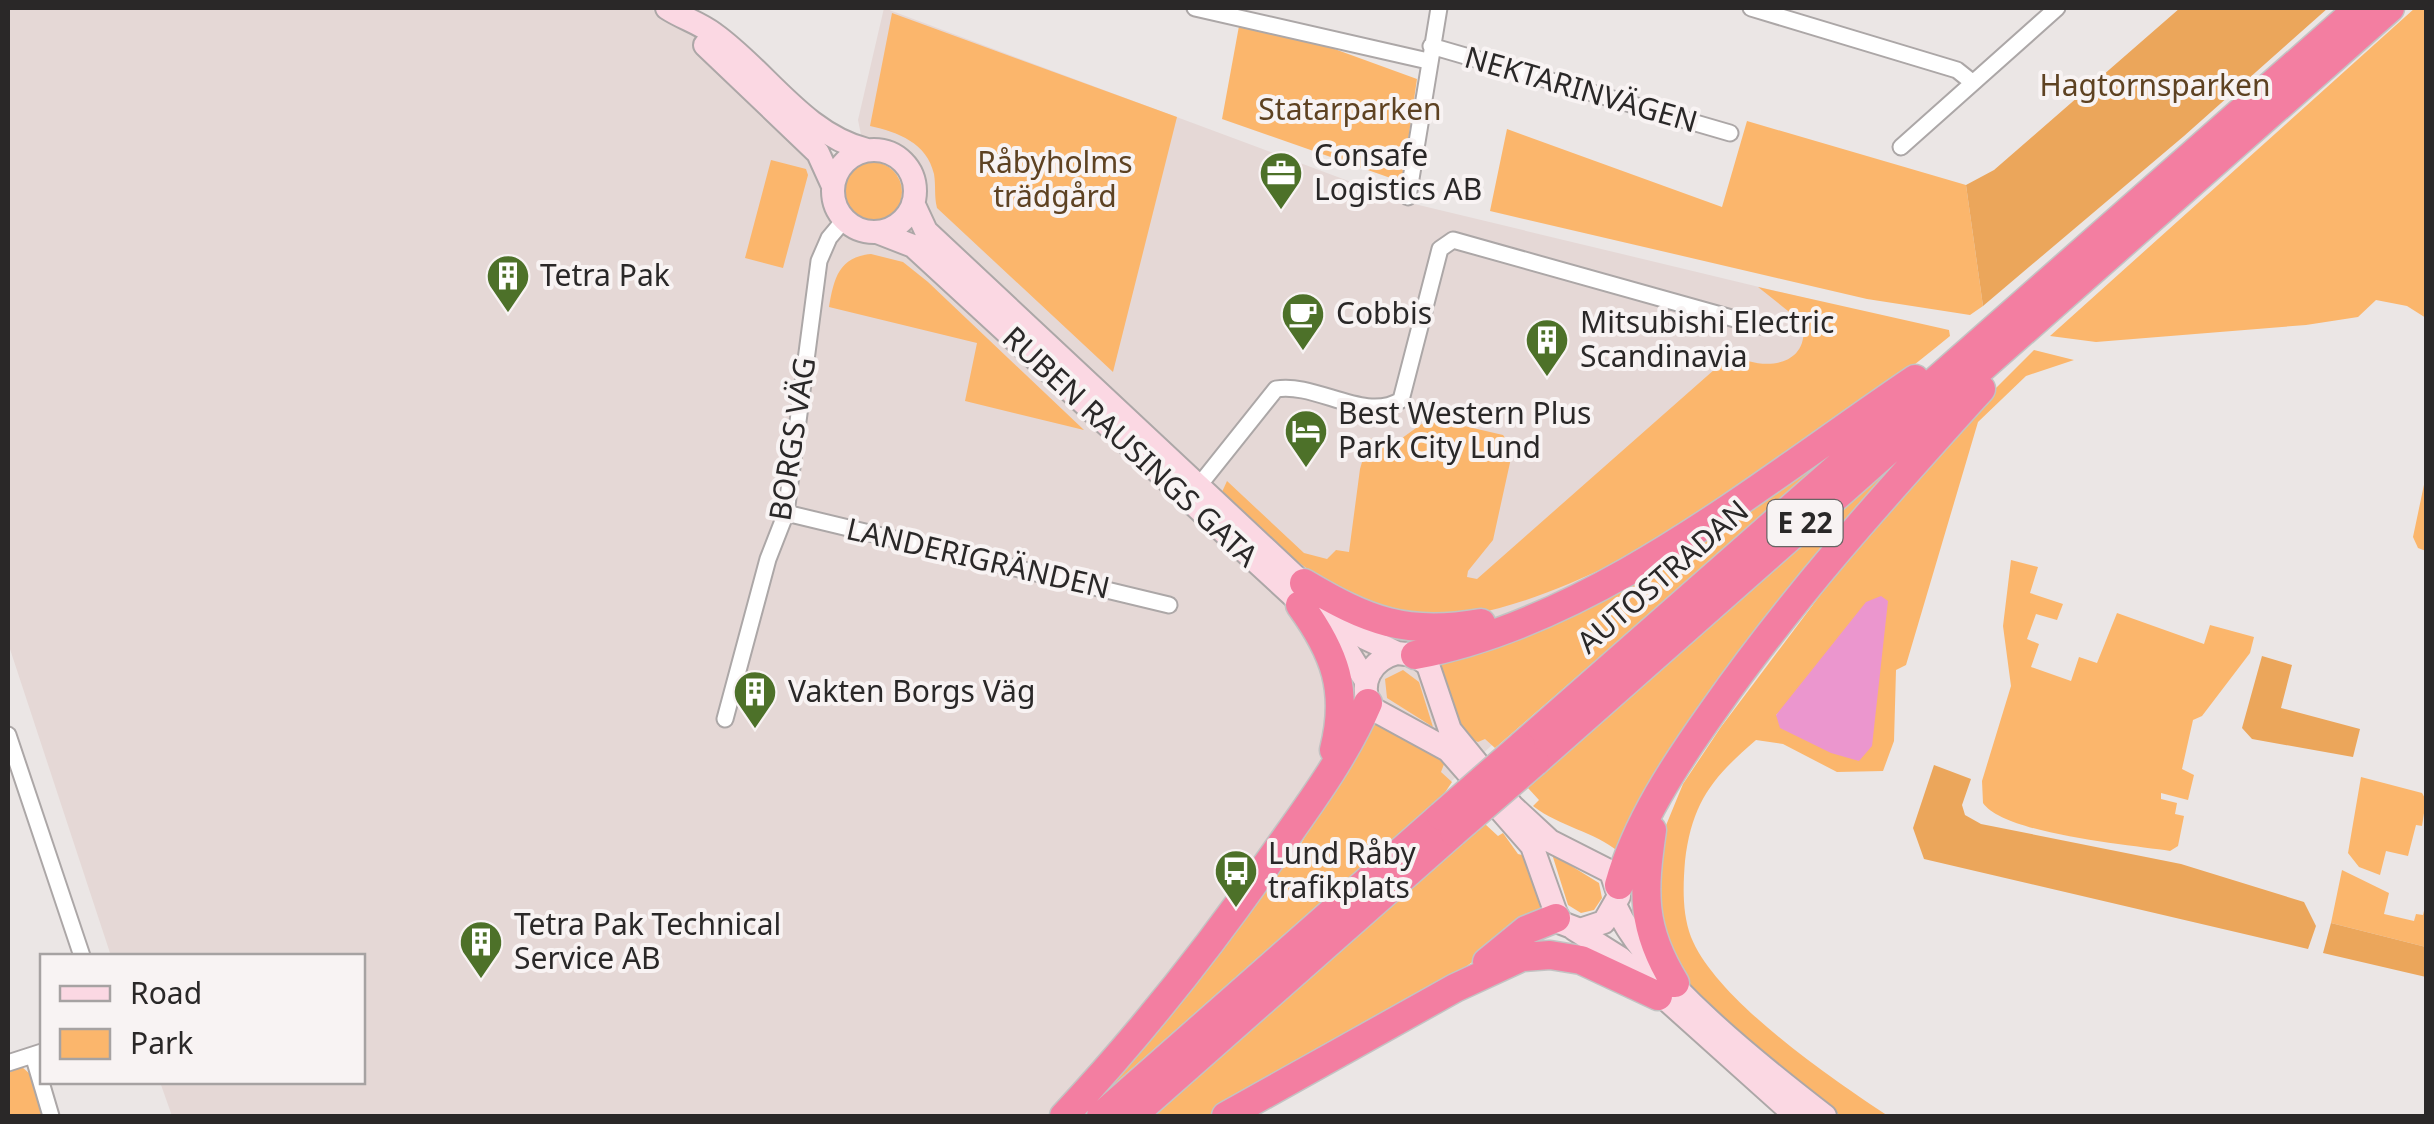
<svg xmlns="http://www.w3.org/2000/svg" width="2434" height="1124" viewBox="0 0 2434 1124" font-family="'Noto Sans',sans-serif">
<rect width="100%" height="100%" fill="#ebe6e5"/>
<path fill="#e5d8d6" d="M8 8H648L702 31 872 189 858 120 884 8 1402 201 1946 332 1469 766 1060 1116H172L160 1082H362V956H111L8 643Z"/>
<path fill="#fbb66c" fill-rule="evenodd" d="M2415 8H2426V318L2407 306 2376 300 2358 317 2306 325 2096 342 2050 336Z
M892 13 1177 117 1113 372 937 208C934 196 936 186 934 174 927 143 898 132 870 126Z
M1239 26 1318 43 1417 79 1402 182 1222 119Z
M1747 121 1966 185 1983 306 1970 315 1867 299 1490 211 1507 129 1722 207Z
M771 160 806 169 808 175 783 268 745 258Z
M842 192a30 30 0 1 1 60 0a30 30 0 1 1-60 0Z
M871 254 903 262 928 282 1084 430 965 401 977 343 829 307C834 278 839 257 871 254Z
M1758 287 1949 330 1950 336C1828 436 1561 638 1399 618 1371 615 1304 568 1282 549 1262 532 1236 514 1222 492L1227 481 1304 553 1327 559 1336 550 1349 552 1360 469 1369 438 1391 446 1430 418 1503 435 1513 449 1493 540 1468 571 1467 577 1477 579 1732 354C1760 371 1810 369 1803 323Z
M2034 350 2074 360 2026 376 1978 422 1906 665 1896 670 1894 741 1883 771 1837 772 1783 744 1756 740C1713 777 1692 802 1685 861 1683 886 1682 913 1691 937 1716 1000 1832 1079 1888 1116H1841L1766 1058 1694 991 1672 963 1656 923 1660 840 1683 784 1721 727 1870 529 1951 433ZM1786 706 1859 761 1776 715Z
M1851 438 1495 748 1485 739 1478 742 1459 734 1445 677 1436 661Z
M1888 467 1891 472 1620 853C1594 831 1560 827 1533 806L1539 800 1528 788Z
M2425 480H2426V551L2418 548 2413 537Z
M2011 560 2038 567 2030 593 2063 604 2057 620 2036 614 2027 639 2039 644 2031 667 2071 681 2079 657 2097 663 2117 613 2204 644 2210 625 2254 637 2250 653 2202 716 2193 720 2182 769 2194 775 2188 800 2161 793V799L2177 803 2175 814 2184 816 2178 846 2170 851C2131 845 2004 834 1983 803L1982 781 2011 686 2003 626Z
M1403 670 1419 682 1433 727 1387 698 1385 679Z
M1370 721 1446 759 1441 772 1452 782 1444 794 1078 1116 1185 991 1301 844Z
M2361 777 2422 793 2426 800 2422 826 2416 825 2408 856 2386 851 2380 875 2359 867 2348 853Z
M1485 824 1498 836 1503 833 1518 854 1530 857 1543 912 1447 980 1208 1116H1154Z
M1552 854 1599 883 1602 898 1594 910 1581 913 1568 905Z
M2342 870 2389 893 2384 914 2414 921 2416 914 2423 915 2426 902V947L2331 923Z
M22 1067 30 1074 43 1116H8V1073Z"/>
<path fill="#eba65b" d="M2180 8H2328L2184 136 1983 306 1966 185 1994 170Z
M2262 656 2292 665 2281 708 2360 729 2353 757 2252 739 2242 728Z
M1934 765 1971 779 1962 805 1965 815 1981 824 2181 864 2304 902 2316 926 2308 949 1924 859 1913 828Z
M2331 923 2426 947V977L2323 953Z"/>
<path fill="#eb96ce" d="M1881 596 1888 601 1872 746 1859 761 1831 753 1780 728 1776 715 1866 602Z"/>
<g fill="none" stroke-linecap="round" stroke-linejoin="round">
<g stroke="#aca7a7" stroke-width="19">
<path id="street" d="M1195 8 1428 61
M1751 8 1957 70 1972 82
M1431 46 1730 133
M1901 147 2057 8
M1408 197 1439 8
M1193 493 1276 389C1316 382 1365 423 1401 400L1440 249 1453 240 1760 326
M786 513 1169 605
M725 719 768 559 786 513 819 261 829 238 844 220
M8 735 82 956
M33 1055 51 1116
M8 1063 42 1052"/>
</g>
<g stroke="#aca7a7" stroke-width="26">
<path id="secondary" d="M667 8C682 18 700 23 714 34 766 71 803 134 867 150
M705 45 818 153 833 186
M833 191a41 41 0 1 1 82 0a41 41 0 1 1-82 0Z
M913 203 926 231 1330 609 1365 638 1397 653
M877 232 913 246 1340 639 1366 681
M1397 653 1415 655 1428 665 1450 730 1512 806 1550 841 1611 872 1619 896 1604 922 1580 930 1559 922 1532 846 1448 750 1371 708C1358 683 1371 660 1397 653Z
M1616 907C1647 977 1764 1069 1825 1116
M1574 929 1620 958 1796 1116"/>
</g>
<g stroke="#c3c3c3" stroke-width="31">
<path id="highway" d="M1304 583C1368 621 1406 636 1481 623
M1300 605C1335 653 1349 691 1334 750
M1415 655C1596 622 1766 479 1915 379
M1521 746 2359 8
M1535 762 2390 8
M1652 830C1643 892 1641 928 1675 983
M1619 885C1636 823 1676 763 1713 711 1794 595 1887 493 1981 389
M1487 962 1526 930 1556 918
M1064 1116C1141 1034 1211 945 1275 853 1309 805 1345 757 1368 703
M1101 1116 1441 816
M1132 1116 1454 832
M1226 1116 1455 988 1522 957 1550 955 1581 960 1658 996"/>
</g>
<use href="#street" stroke="#fff" stroke-width="15"/>
<use href="#secondary" stroke="#fbd8e3" stroke-width="22"/>
<use href="#highway" stroke="#f37ea1" stroke-width="28"/>
<g stroke="#c3c3c3" stroke-width="31" stroke-linecap="butt">
<path id="highway-bridge" d="M1441 816 1521 746
M1454 832 1535 762"/>
</g>
<use href="#highway-bridge" stroke="#f37ea1" stroke-width="28"/>
</g>
<defs>
<g id="office-pin" transform="scale(2.25)"><path d="M0 17L-7.5 6A9.5 9.5 0 1 1 7.5 6Z" fill="#4d7129" stroke="#f8f3f3"/><path d="M-6-3h4V-5.5h4V-3h4V5H-6ZM-1-4.5V-3h2v-1.5ZM-6 0V1H6V0Z" fill="#fff"/></g>
<g id="building-pin" transform="scale(2.25)"><path d="M0 17L-7.5 6A9.5 9.5 0 1 1 7.5 6Z" fill="#4d7129" stroke="#f8f3f3"/><path d="M-4-6H4V6H1V3H-1V6H-4ZM-2.5-4.3h1.7v1.8h-1.7ZM.8-4.3h1.7v1.8H.8ZM-2.5-1h1.7V.8h-1.7ZM.8-1h1.7V.8H.8Z" fill="#fff"/></g>
<g id="cafe-pin" transform="scale(2.25)"><path d="M0 17L-7.5 6A9.5 9.5 0 1 1 7.5 6Z" fill="#4d7129" stroke="#f8f3f3"/><path d="M-5.5-4.5H6V0H3Q3 3.5 0 3.5H-2.5Q-5.5 3.5-5.5 0ZM3-3.2v2h1.7v-2ZM-6 4.5H4V6H-6Z" fill="#fff"/></g>
<g id="hotel-pin" transform="scale(2.25)"><path d="M0 17L-7.5 6A9.5 9.5 0 1 1 7.5 6Z" fill="#4d7129" stroke="#f8f3f3"/><path d="M-6-4.5h1.5V1H6V5H4.5V3h-9V5H-6ZM-4 0a1.8 1.8 0 1 1 3.6 0ZM.5 0V-2.5h3Q6-2.5 6 0Z" fill="#fff"/></g>
<g id="bus-pin" transform="scale(2.25)"><path d="M0 17L-7.5 6A9.5 9.5 0 1 1 7.5 6Z" fill="#4d7129" stroke="#f8f3f3"/><path d="M-5-6H5V4H4V6H2V4H-2V6H-4V4H-5ZM-3.5-4V0h7V-4ZM-3.5 1.2v1.5H-2V1.2ZM2 1.2v1.5H3.5V1.2Z" fill="#fff"/></g>
</defs>
<g fill-rule="evenodd">
<use href="#office-pin" x="1281" y="173"/>
<use href="#building-pin" x="508" y="276"/>
<use href="#cafe-pin" x="1303" y="314"/>
<use href="#building-pin" x="1547" y="340"/>
<use href="#hotel-pin" x="1306" y="431"/>
<use href="#building-pin" x="755" y="692"/>
<use href="#bus-pin" x="1236" y="871"/>
<use href="#building-pin" x="481" y="942"/>
</g>
<g text-anchor="middle" stroke-width="8" stroke-linejoin="round" paint-order="stroke">
<rect fill="#f8f3f3" stroke="#686565" stroke-width="2.5" x="1767.5" y="500" width="75" height="46" rx="8"/>
<g font-size="28" font-weight="bold" fill="#2a2828">
<text x="1805" y="533">E 22</text>
</g>
<g font-size="30" fill="#5e4222" stroke="#f8f3f3">
<text x="2155" y="96">Hagtornsparken</text>
<text x="1350" y="120">Statarparken</text>
<text x="1055" y="173">Råbyholms<tspan x="1055" dy="34">trädgård</tspan></text>
</g>
<g font-size="30" fill="#2a2828" stroke="#f8f3f3">
<text transform="translate(1581 90) rotate(16)" y="10">NEKTARINVÄGEN</text>
<text transform="translate(793 439) rotate(-81)" y="10">BORGS VÄG</text>
<text transform="translate(1130 447) rotate(43)" y="10">RUBEN RAUSINGS GATA</text>
<text transform="translate(978 559) rotate(13)" y="10">LANDERIGRÄNDEN</text>
<text transform="translate(1663 577) rotate(-41)" y="10">AUTOSTRADAN</text>
</g>
<g font-size="30" fill="#2a2828" stroke="#f8f3f3" text-anchor="start">
<text x="1314" y="166">Consafe<tspan x="1314" dy="34">Logistics AB</tspan></text>
<text x="540" y="286">Tetra Pak</text>
<text x="1336" y="324">Cobbis</text>
<text x="1580" y="333">Mitsubishi Electric<tspan x="1580" dy="34">Scandinavia</tspan></text>
<text x="1338" y="424">Best Western Plus<tspan x="1338" dy="34">Park City Lund</tspan></text>
<text x="788" y="702">Vakten Borgs Väg</text>
<text x="1268" y="864">Lund Råby<tspan x="1268" dy="34">trafikplats</tspan></text>
<text x="514" y="935">Tetra Pak Technical<tspan x="514" dy="34">Service AB</tspan></text>
</g>
</g>
<rect width="2434" height="1124" fill="none" stroke="#2a2828" stroke-width="20"/>
<rect x="40" y="954" width="325" height="130" fill="#f8f3f3" stroke="#a6a2a2" stroke-width="2.5"/>
<rect x="60" y="986" width="50" height="15" fill="#fbd8e3" stroke="#a6a2a2" stroke-width="2.5"/>
<text x="130" y="1004" font-size="30" fill="#2a2828">Road</text>
<rect x="60" y="1029" width="50" height="30" fill="#fbb66c" stroke="#a6a2a2" stroke-width="2.5"/>
<text x="130" y="1054" font-size="30" fill="#2a2828">Park</text>
</svg>
